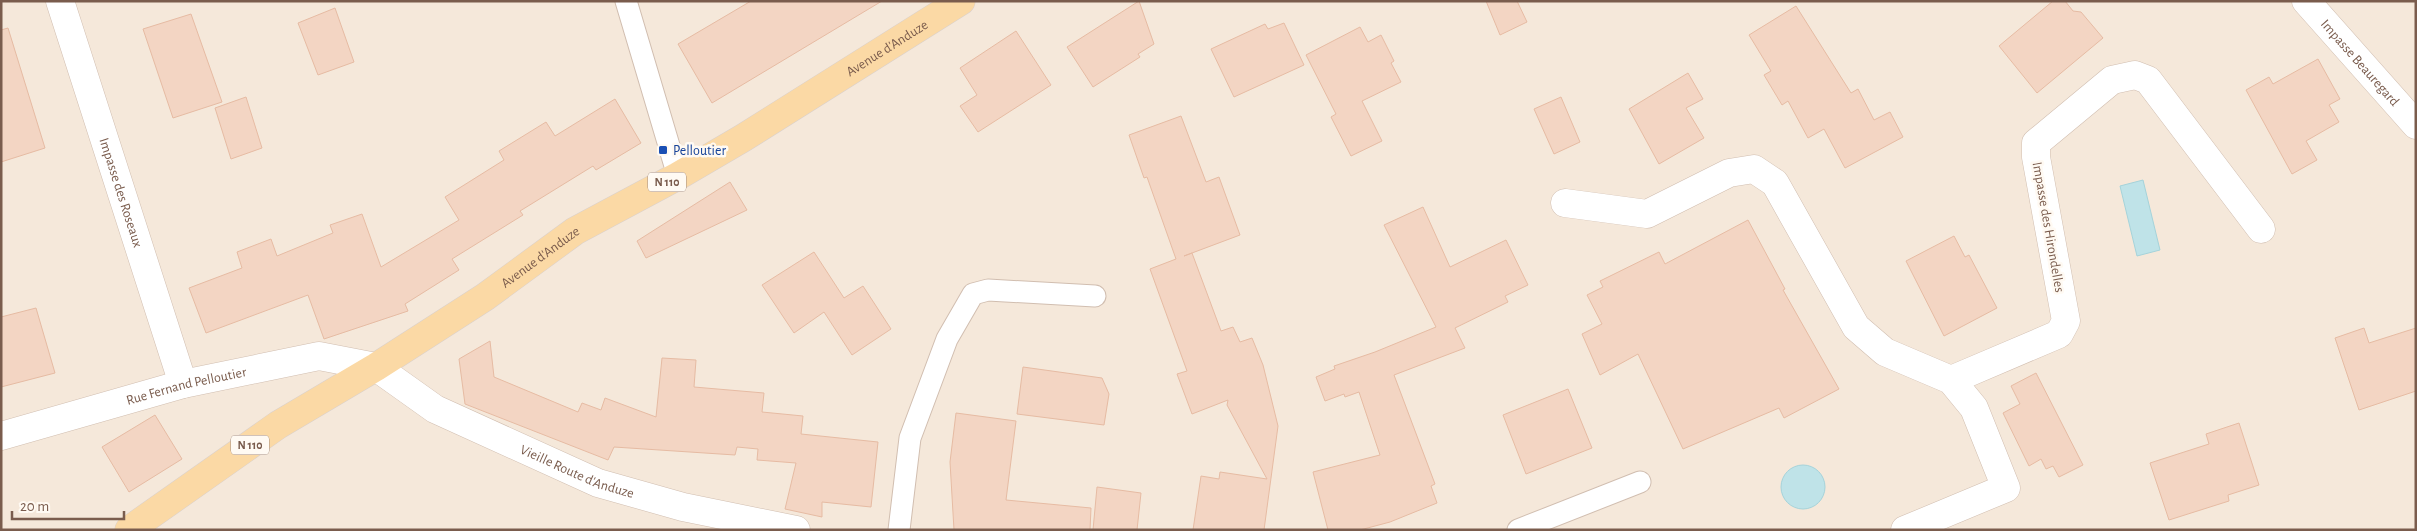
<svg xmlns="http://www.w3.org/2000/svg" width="2417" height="531" viewBox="0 0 2417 531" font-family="'Alegreya Sans',sans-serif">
<rect width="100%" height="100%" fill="#fdf6ec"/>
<path fill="#f5e8da" d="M1 1H2416V530H1Z"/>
<path fill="#bfe3e8" stroke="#a5d3da" d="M2143 180 2160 250 2137 256 2120 186Z
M1781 487a22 22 0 1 1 44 0a22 22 0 1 1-44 0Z"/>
<path fill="#f3d5c3" stroke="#e6bba3" d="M751 1H882L712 103 678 44Z
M1139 1 1154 44 1138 54 1140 57 1093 87 1067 47Z
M1486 1H1517L1527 22 1500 35Z
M2053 1H2065L2073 11 2081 12 2103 38 2037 93 1999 46Z
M1796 6 1851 93 1858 89 1874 120 1890 112 1903 137 1845 168 1824 129 1808 138 1788 101 1782 105 1764 75 1771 71 1749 35Z
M335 8 354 62 318 75 298 23Z
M191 14 222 102 173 118 143 29Z
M1284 23 1304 65 1234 97 1211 49 1265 24 1268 29Z
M1360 27 1368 42 1381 35 1394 61 1391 63 1401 82 1362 101 1382 141 1351 156 1331 117 1336 114 1306 55Z
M8 28 45 148 1 162V30Z
M1016 31 1051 85 978 132 960 106 977 95 960 68Z
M2318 59 2340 99 2329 105 2339 122 2306 141 2317 160 2292 174 2246 90 2269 77 2273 84Z
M1688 73 1703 99 1686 108 1704 138 1659 164 1629 109Z
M246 97 262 148 231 159 215 108Z
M1561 97 1580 142 1554 154 1534 109Z
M615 99 641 143 596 170 593 166 520 211 523 215 452 259 459 270 405 304 408 311 324 339 308 295 206 333 189 288 242 268 237 252 271 239 277 256 333 233 330 225 362 214 381 267 459 220 445 197 504 160 499 151 546 122 555 136Z
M1181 116 1206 182 1219 177 1240 235 1184 256 1192 253 1221 331 1233 327 1240 342 1252 338 1263 365 1278 426 1264 530H1193L1201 476 1219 479 1220 472 1267 479 1227 405 1228 400 1192 414 1177 374 1187 371 1150 269 1176 259 1147 177 1144 178 1129 135Z
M730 182 747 210 646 258 637 241Z
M1423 207 1450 267 1506 240 1528 285 1505 296 1508 302 1455 328 1465 348 1394 375 1435 484 1431 486 1437 503 1390 522 1360 530H1328L1313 472 1380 455 1359 392 1345 397 1344 394 1325 401 1316 377 1335 369 1334 366 1375 352 1436 327 1384 225Z
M1748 220 1785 289 1783 290 1839 389 1784 418 1779 408 1683 449 1638 354 1600 375 1582 334 1602 324 1587 295 1603 287 1600 281 1659 252 1665 264Z
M1954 236 1965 257 1969 255 1997 308 1944 336 1906 261Z
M814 252 844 298 863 286 891 329 852 355 824 312 794 333 762 285Z
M36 308 55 373 1 387V317Z
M2364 328 2369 343 2416 328V391L2359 410 2335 338Z
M490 341 494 377 578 412 582 403 601 410 605 398 656 417 662 358 696 360 694 387 764 393 762 412 803 416 801 434 878 442 871 507 822 502V517L785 509 796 463 757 460 758 449 737 447 735 455 614 447 608 460 465 404 459 359Z
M1023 367 1102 378 1109 394 1104 425 1017 414Z
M2036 373 2083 465 2059 477 2053 466 2046 469 2041 459 2029 466 2003 413 2020 404 2011 386Z
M1568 389 1592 448 1526 474 1503 415Z
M956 413 1016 421 1006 500 1091 508 1090 530H954L950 462Z
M155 415 182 459 129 492 102 447Z
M2239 423 2259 485 2228 495 2229 501 2169 520 2150 463 2209 444 2206 434Z
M1097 487 1141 493 1137 530H1093Z"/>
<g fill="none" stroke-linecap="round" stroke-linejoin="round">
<g stroke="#d1beb0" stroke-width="23">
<path id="lane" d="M626 1 678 176
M899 530 910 438 947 339 973 294 988 290 1095 296
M1518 530 1640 482"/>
</g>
<g stroke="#d1beb0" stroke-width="29">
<g id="street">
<path id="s1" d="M60 1 183 384"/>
<path id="s2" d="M2306 1 2416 125"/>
<path d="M1565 203 1647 214 1729 173 1754 169 1775 183 1856 327 1885 352 1951 380 1974 408 2006 488 1905 530"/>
<path d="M1951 380 2059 334 2066 321 2036 157V143L2112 80 2135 75 2148 80 2261 229"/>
<path id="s3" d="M1 436 183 384 319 356 376 367 435 409 598 483 683 507 796 530"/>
</g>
</g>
<g stroke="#dad1cd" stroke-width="29">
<g id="primary">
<path id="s4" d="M129 530 278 425 376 367 485 297 575 231 678 176 743 138 961 1"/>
</g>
</g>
<use href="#lane" stroke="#fff" stroke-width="21"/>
<use href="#street" stroke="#fff" stroke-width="28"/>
<use href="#primary" stroke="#fbd9a5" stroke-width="28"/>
</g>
<rect fill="#1a4fb4" stroke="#fffaf3" stroke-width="2" x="658" y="145" width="10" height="10" rx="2.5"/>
<g text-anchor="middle" stroke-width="5" stroke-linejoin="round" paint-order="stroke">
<g fill="#fffaf3" stroke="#a28b7f" stroke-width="1">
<rect x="648" y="172.5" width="38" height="19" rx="4"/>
<rect x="231" y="435.5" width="38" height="19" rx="4"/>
</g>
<g font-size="12" font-weight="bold" fill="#7a5c4d">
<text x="667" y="186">N 110</text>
<text x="250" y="449">N 110</text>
</g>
<g font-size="14" fill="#7a5c4d" stroke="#fffaf3">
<text dy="5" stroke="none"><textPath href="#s4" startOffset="899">Avenue d'Anduze</textPath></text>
<text dy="5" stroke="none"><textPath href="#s2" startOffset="82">Impasse Beauregard</textPath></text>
<text dy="5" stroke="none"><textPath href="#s1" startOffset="201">Impasse des Roseaux</textPath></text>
<text transform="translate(2049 227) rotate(80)" y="5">Impasse des Hirondelles</text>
<text dy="5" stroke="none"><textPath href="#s4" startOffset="494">Avenue d'Anduze</textPath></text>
<text dy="5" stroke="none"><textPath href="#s3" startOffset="192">Rue Fernand Pelloutier</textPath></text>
<text dy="5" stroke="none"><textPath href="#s3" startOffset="614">Vieille Route d'Anduze</textPath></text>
</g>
<g font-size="14" fill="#164399" stroke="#fffaf3" text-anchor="start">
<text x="673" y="155">Pelloutier</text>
</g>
</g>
<rect width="2417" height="531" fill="none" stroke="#7a5c4d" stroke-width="5"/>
<path d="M12 511v8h112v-8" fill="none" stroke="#7a5c4d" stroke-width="2.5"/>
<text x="20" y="511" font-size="15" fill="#7a5c4d" stroke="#fffaf3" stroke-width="4" paint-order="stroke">20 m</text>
</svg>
